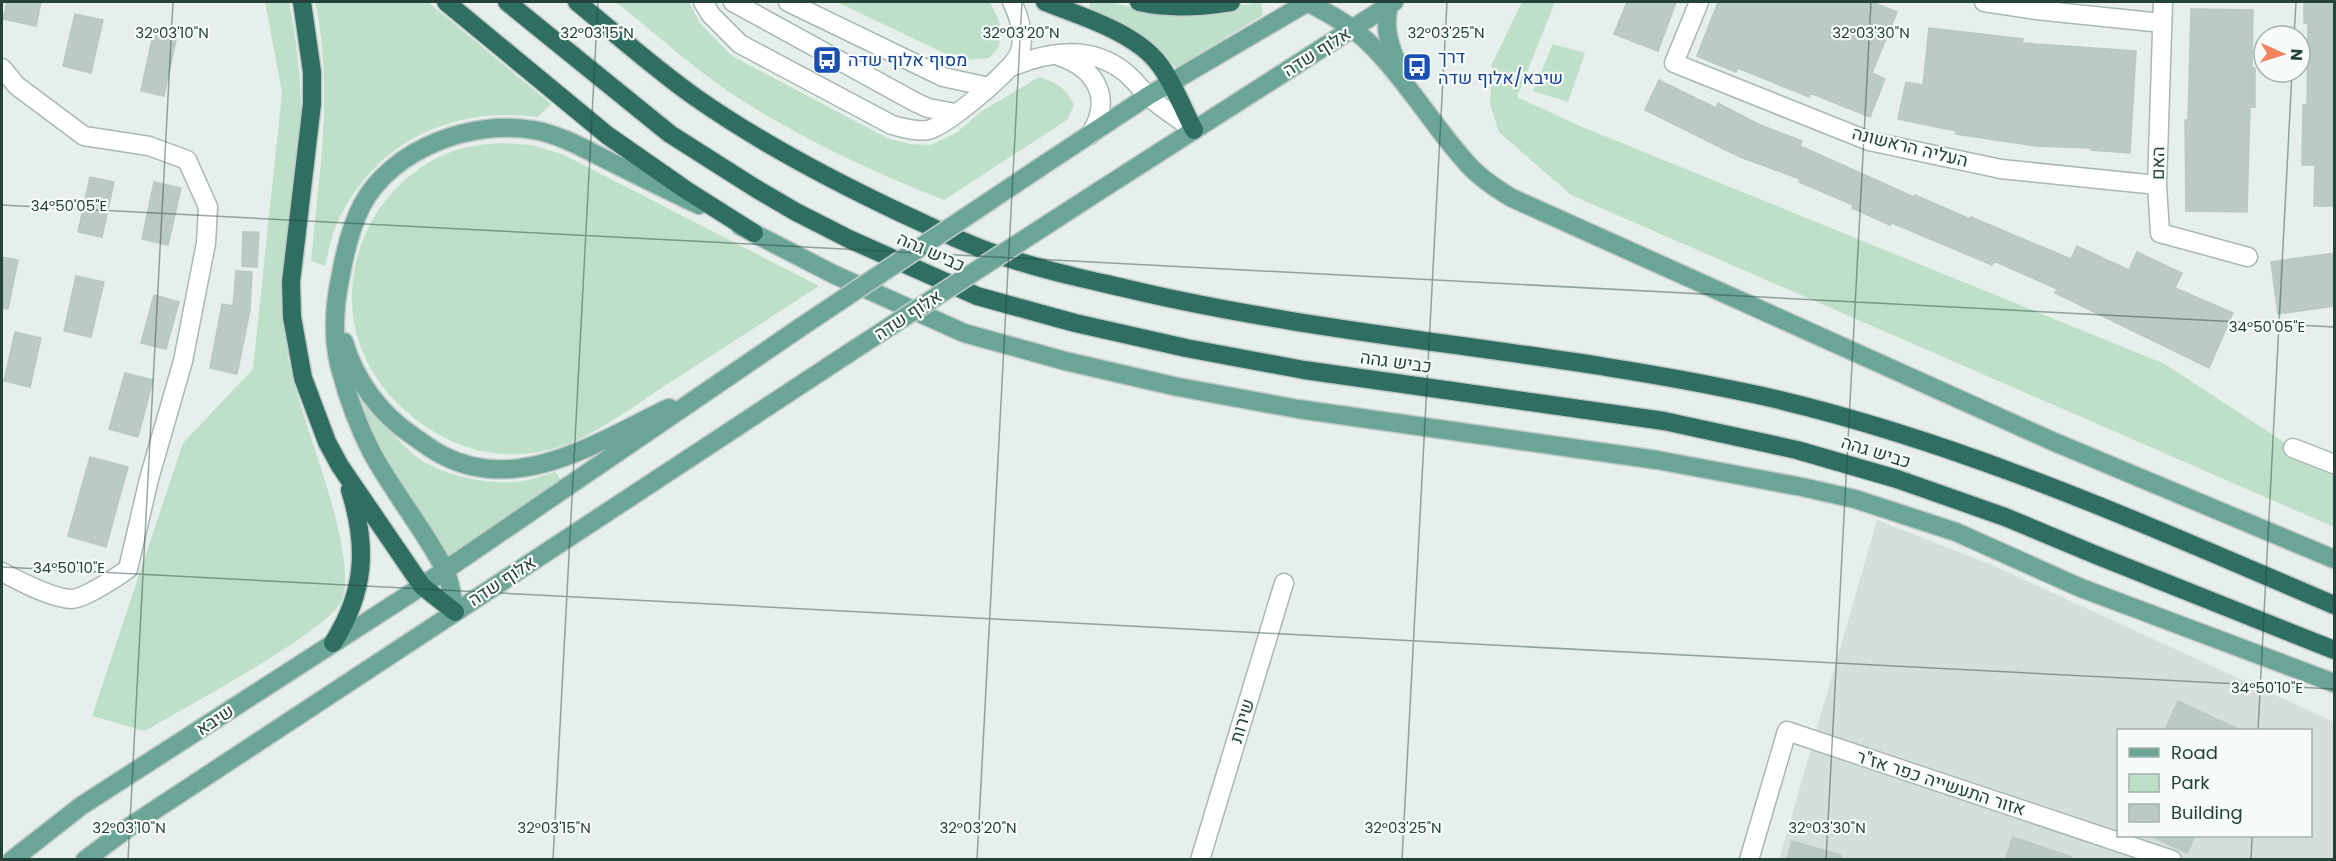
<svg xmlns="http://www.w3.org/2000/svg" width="2336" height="861" viewBox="0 0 2336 861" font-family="Poppins,Heebo,sans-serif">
<rect width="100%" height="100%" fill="#e6efeb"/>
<path fill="#d4dfda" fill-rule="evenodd" d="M1877 520 1992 565 2334 722V859L1779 860ZM2118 730H2310V836H2118Z"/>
<path fill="#bfe0c8" d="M265 2H289C297 42 302 86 301 128 297 206 275 278 288 357 297 413 362 556 341 602 327 632 180 710 145 731L92 716 183 443 253 369 282 92Z
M315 2H428L551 104 538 117C449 105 368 145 334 231 330 242 328 255 325 266L311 261C319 172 334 91 315 2Z
M616 2H689L700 23 732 56 887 138 910 144 930 145 956 133 982 111 1039 77C1056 82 1066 88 1074 105L1067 120 944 200C872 172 799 137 735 96 693 68 655 33 616 2Z
M837 2H990L999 21 1001 37 998 48 989 58 969 60 950 56Z
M1091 2H1111L1133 8 1236 6 1261 2 1263 15 1176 68C1150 36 1124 27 1088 10Z
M1522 2H1555L1517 97 1580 126 2165 364 2293 448 2334 464V527L1571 195 1499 132 1490 104 1492 64Z
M1553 44 1585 53 1568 102 1533 91Z
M503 143 532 145 564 155 819 286C767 320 715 353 663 387 626 411 589 441 544 451 504 460 462 451 428 428 398 408 372 380 360 345 334 270 373 185 446 154 464 146 484 144 503 143Z
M363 395C380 418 398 444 421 460 447 477 498 487 528 480 537 478 546 475 555 472L561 480 445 558 375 447 355 399Z"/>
<path fill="#bbcac4" stroke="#b8c9c2" stroke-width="1.5" d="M7 2H41L36 26 3 19Z
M1627 2H1676L1658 51 1614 34Z
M1718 2H1872L1897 12 1872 73 1885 79 1870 117 1810 93 1809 97 1738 68 1736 72 1697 56Z
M2304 2H2334V206H2314L2315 165H2302L2303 105H2307L2308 23H2304Z
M2191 9 2253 10 2252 68H2255V107H2250L2247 212 2186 211 2185 120H2188Z
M75 14 103 20 91 73 63 66Z
M1929 28 2023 39 2022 43 2136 51 2130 153 2091 150V148L2036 146 1956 134V131L1898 119 1906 82 1923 85Z
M153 35 176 40 164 96 141 91Z
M1659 80 1716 108 1718 103 1758 124 1802 141 1800 146 1914 197 1915 195 1970 219 1971 217 2071 259 2077 246 2129 270 2137 252 2182 273 2175 288 2233 313 2209 368 2055 293 2057 289 1994 261 1992 265 1892 223 1890 225 1852 208 1853 205 1799 182 1800 179 1740 157 1645 110Z
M90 177 114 182 102 237 78 232Z
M154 182 181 188 168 245 142 239Z
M243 232H259L257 267 242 266Z
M2334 253V306L2278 314 2271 262Z
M2 257 18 260 8 309 2 308Z
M236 271 252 272 250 310 237 374 210 368 222 304 233 306Z
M76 276 104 282 91 337 64 331Z
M154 295 179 302 166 349 141 343Z
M15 332 41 338 30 387 4 381Z
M125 373 153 380 138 437 109 429Z
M90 457 128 467 106 547 68 536Z
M2178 701 2240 730H2165Z
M2151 836H2195L2187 853Z
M2013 837 2072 857V860H2005Z
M1792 841 1841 855V860H1787Z"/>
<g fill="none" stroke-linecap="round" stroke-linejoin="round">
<g stroke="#a8b8b2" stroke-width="21">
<path id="minor" d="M703 2 711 15 740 44 892 125C904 128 915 132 928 130 946 126 1011 72 1019 54 1026 38 1019 16 1012 2
M733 2 915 102 928 108 955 113
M788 2 943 77 989 87
M1699 2 1674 63 1869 141 2001 169 2157 185
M1984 2 2036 10 2162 23
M2163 2 2157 185 2160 233 2248 257
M1059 56C1097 69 1113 99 1090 135
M1011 67C1049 51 1092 45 1126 73 1134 80 1141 89 1149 97 1163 109 1179 119 1194 130
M2 68 17 86 84 136 149 146 187 160 208 207 206 243 183 361 149 479 128 569C117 577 84 599 71 599 51 598 19 581 2 572
M2293 448 2334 464
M1200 860 1284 583
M1749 860 1787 731 2172 860"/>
</g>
<g stroke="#c2cac8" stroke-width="21">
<path id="major" d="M1307 2C1330 14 1354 27 1372 46 1407 81 1432 124 1465 161 1478 177 1495 188 1512 198L2052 441 2334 559
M1389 5C1383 28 1390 48 1400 70
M1045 164 1148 96 1308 2
M1099 191 1394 2
M740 226 833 274 964 333 1065 361 1178 387 1298 409 1657 460 1802 487 1855 499 1956 532 2081 588 2334 683
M344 342C355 380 380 414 413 436 423 443 433 451 444 456 520 495 601 440 669 408
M455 612C452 598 451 581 444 568 423 528 394 493 372 453 358 426 348 398 340 368 332 337 334 306 341 274 345 252 351 226 362 205 393 148 472 119 534 130 561 135 585 149 609 161 639 176 669 191 699 205
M12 860 81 806 422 586 801 327
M85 860 132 825 849 353"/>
</g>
<g stroke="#c2cac8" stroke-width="21">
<path id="highway" d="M302 2 312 72V104L291 282 292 317 303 378 327 442 340 466 422 586 455 612
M446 2 607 135 686 190 754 233
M507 2 670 134 755 188 796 212 849 239 977 296 1075 323 1186 348 1304 370 1664 421 1797 450 1897 479 2005 517 2096 555 2334 650
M577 2C616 34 654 68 695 97 759 142 829 179 901 213 932 227 963 243 996 254 1038 269 1081 278 1124 288 1333 338 1548 349 1758 395 1959 440 2146 525 2334 605
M1045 2C1080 16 1135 32 1159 64 1173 82 1183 109 1194 130
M1139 2C1169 9 1200 7 1231 2
M333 643C365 592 368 548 350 490"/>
</g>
<use href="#minor" stroke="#fff" stroke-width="18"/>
<use href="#major" stroke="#6aa596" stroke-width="18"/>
<use href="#highway" stroke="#2f6f62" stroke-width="18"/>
<g stroke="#c2cac8" stroke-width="21" stroke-linecap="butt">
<path id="major-bridge" d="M801 327 1045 164
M849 353 1099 191"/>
</g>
<use href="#major-bridge" stroke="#6aa596" stroke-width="18"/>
</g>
<path fill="none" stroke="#24423a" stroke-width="1.5" stroke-opacity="0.45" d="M2294 36 2296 2M2 205 2334 327M2 567 2334 689M2258 730 2292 72M128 860 173 2M553 860 598 2M977 860 1022 2M1402 860 1447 2M1826 860 1871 2M2251 860 2252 836"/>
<defs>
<g id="bus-square" transform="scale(1.5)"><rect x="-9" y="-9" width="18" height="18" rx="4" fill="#1a4fb4" stroke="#f7fbf9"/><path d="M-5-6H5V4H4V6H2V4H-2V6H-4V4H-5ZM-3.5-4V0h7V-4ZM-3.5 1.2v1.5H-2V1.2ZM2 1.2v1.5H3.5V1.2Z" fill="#fff"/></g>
</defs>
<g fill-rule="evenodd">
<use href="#bus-square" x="827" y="60"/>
<use href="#bus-square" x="1417" y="67"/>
</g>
<g text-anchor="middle" stroke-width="4.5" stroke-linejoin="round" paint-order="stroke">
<g font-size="18" fill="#24423a" stroke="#f7fbf9">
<text transform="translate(1317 52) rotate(-32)" y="6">אלוף שדה</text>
<text transform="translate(1910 147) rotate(14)" y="6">העליה הראשונה</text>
<text transform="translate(2158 163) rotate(-89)" y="6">האם</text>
<text transform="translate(931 252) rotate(24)" y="6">כביש גהה</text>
<text transform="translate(908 315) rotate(-33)" y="6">אלוף שדה</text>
<text transform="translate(1396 362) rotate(8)" y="6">כביש גהה</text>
<text transform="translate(1876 452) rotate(17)" y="6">כביש גהה</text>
<text transform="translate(502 581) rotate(-33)" y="6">אלוף שדה</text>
<text transform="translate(215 720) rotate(-33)" y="6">שיבא</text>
<text transform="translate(1242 721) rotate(-73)" y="6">שירות</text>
<text transform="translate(1941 783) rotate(18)" y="6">אזור התעשייה כפר אז"ר</text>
</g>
<g font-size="18" fill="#164399" stroke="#f7fbf9" text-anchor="start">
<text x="1438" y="63">דרך<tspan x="1438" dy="21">שיבא/אלוף שדה</tspan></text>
<text x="848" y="66">מסוף אלוף שדה</text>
</g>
</g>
<g font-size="15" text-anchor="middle" fill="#24423a" stroke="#f7fbf9" stroke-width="4.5" stroke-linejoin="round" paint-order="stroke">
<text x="172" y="38">32°03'10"N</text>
<text x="597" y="38">32°03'15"N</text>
<text x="1021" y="38">32°03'20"N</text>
<text x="1446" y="38">32°03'25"N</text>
<text x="1871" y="38">32°03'30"N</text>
<text x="69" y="211">34°50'05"E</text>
<text x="2267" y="332">34°50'05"E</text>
<text x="69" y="573">34°50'10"E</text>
<text x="2267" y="693">34°50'10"E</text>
<text x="129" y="833">32°03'10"N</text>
<text x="554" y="833">32°03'15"N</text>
<text x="978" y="833">32°03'20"N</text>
<text x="1403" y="833">32°03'25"N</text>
<text x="1827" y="833">32°03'30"N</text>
</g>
<rect width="2336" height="861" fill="none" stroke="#24423a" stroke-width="6"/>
<rect x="2117" y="729" width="195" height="108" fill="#f7fbf9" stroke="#a3b1ad" stroke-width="1.5"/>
<rect x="2129" y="748" width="30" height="9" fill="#6aa596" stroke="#a3b1ad" stroke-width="1.5"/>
<text x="2171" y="759" font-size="18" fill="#24423a">Road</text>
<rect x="2129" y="774" width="30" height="18" fill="#bfe0c8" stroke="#a3b1ad" stroke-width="1.5"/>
<text x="2171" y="789" font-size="18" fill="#24423a">Park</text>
<rect x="2129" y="804" width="30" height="18" fill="#bbcac4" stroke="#a3b1ad" stroke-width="1.5"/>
<text x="2171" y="819" font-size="18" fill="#24423a">Building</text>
<g transform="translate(2282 54) rotate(93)"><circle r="28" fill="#f7fbf9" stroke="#a3b1ad" stroke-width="1.5"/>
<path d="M0-4.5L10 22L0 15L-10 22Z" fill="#f4845f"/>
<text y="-9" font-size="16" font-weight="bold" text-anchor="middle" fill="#24423a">N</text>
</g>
</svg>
